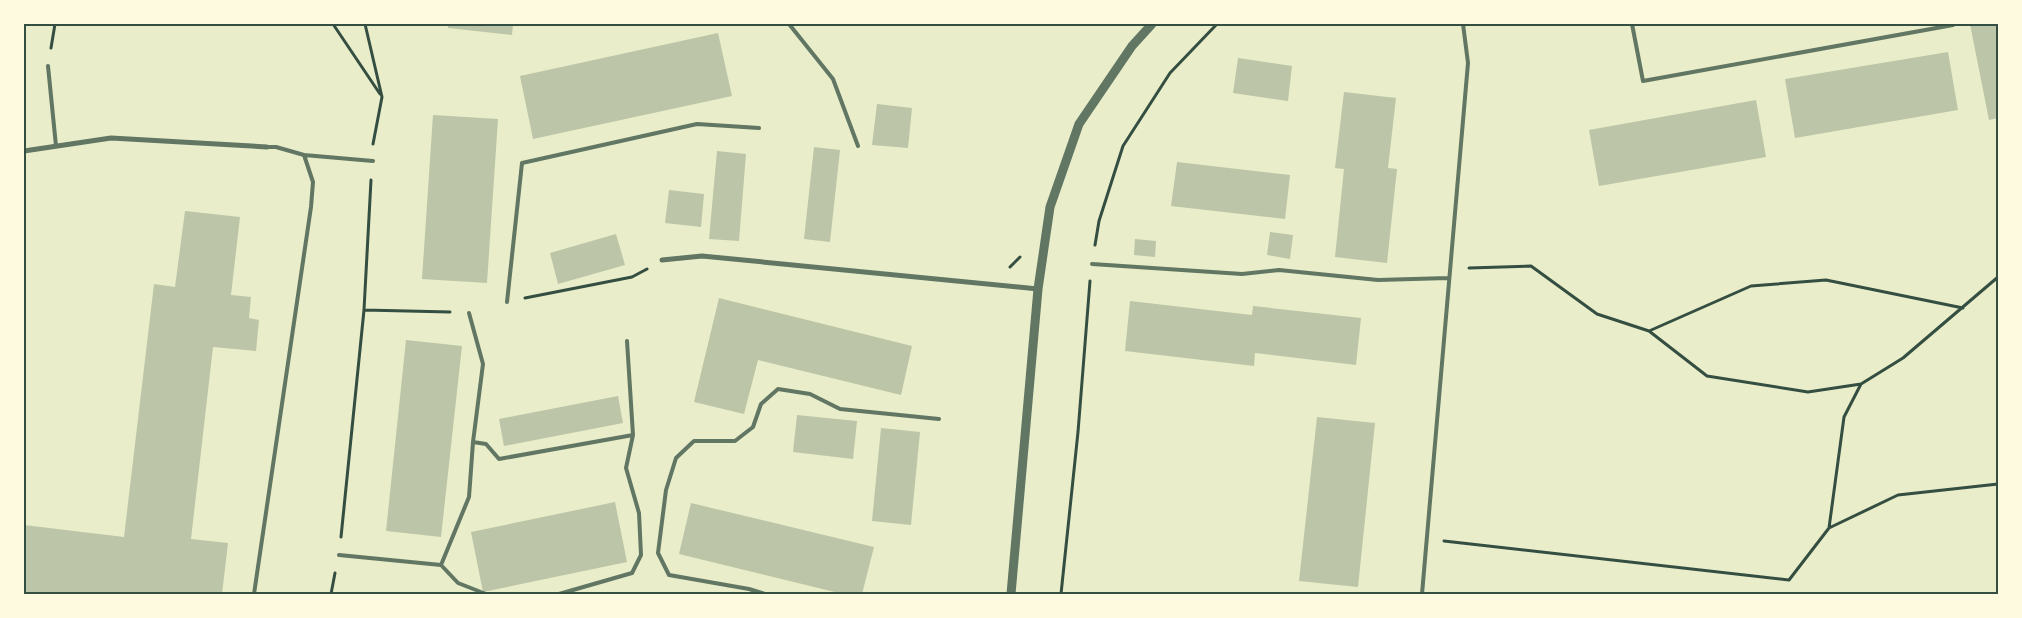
<svg xmlns="http://www.w3.org/2000/svg" width="2022" height="618" viewBox="0 0 2022 618" font-family="Commissioner,sans-serif">
<rect width="100%" height="100%" fill="#e9edc9"/>
<path fill="#bcc5a7" d="M448 24H513L512 35 448 28Z
M1970 24H1998V118L1989 120Z
M718 33 732 96 533 139 520 76Z
M1948 52 1958 110 1795 138 1785 79Z
M1238 58 1292 66 1288 101 1233 93Z
M1344 92 1396 98 1388 168 1397 169 1387 263 1335 257 1344 169 1335 168Z
M1756 100 1766 157 1599 186 1589 130Z
M877 104 912 108 908 148 872 145Z
M433 115 498 119 487 283 422 279Z
M814 147 840 150 830 242 804 239Z
M717 151 746 154 739 241 709 239Z
M1177 162 1290 175 1285 219 1171 206Z
M669 190 704 194 701 227 665 223Z
M185 211 240 217 231 295 251 297 249 318 259 320 256 351 213 347 191 539 228 543 222 594H24V525L124 537 154 284 175 287Z
M1270 232 1293 235 1290 259 1267 255Z
M616 234 625 265 558 284 550 253Z
M1135 239 1156 241 1155 257 1134 255Z
M719 298 912 346 901 395 758 360 744 414 694 402Z
M1130 301 1252 315 1253 306 1361 318 1356 365 1255 353 1254 366 1125 351Z
M406 340 462 346 441 537 386 531Z
M618 396 623 423 504 446 499 419Z
M797 415 857 421 853 459 793 452Z
M1317 417 1375 423 1358 587 1299 581Z
M881 428 920 432 911 525 872 521Z
M615 502 627 562 483 592 471 532Z
M691 503 874 547 862 594H843L679 554Z"/>
<g fill="none" stroke-linecap="round" stroke-linejoin="round">
<path stroke="#344e41" stroke-width="3" d="M333 24 380 94
M365 24 382 97 373 144
M51 48 55 24
M1095 245 1099 221 1123 146 1170 73 1217 24
M1010 267 1020 257
M1469 268 1531 266 1597 314 1649 331 1707 376 1808 392 1861 384 1903 358 1998 277
M525 298 632 277 647 269
M364 310 450 312
M1649 331 1751 286 1826 280 1963 308
M1829 528 1844 417 1861 384
M341 537 364 310 371 180
M1444 541 1789 580 1829 528 1898 495 1998 484
M331 594 335 573
M1061 594 1078 432 1090 281"/>
<path stroke="#617663" stroke-width="4" d="M789 24 833 79 858 146
M1632 24 1643 81 1953 25
M48 66 56 146
M304 155 373 161
M1092 264 1242 274 1279 270 1378 280 1448 278
M507 302 522 163 697 124 759 128
M473 442 486 444 499 459 633 435
M339 555 441 565 469 497 473 442 483 364 469 313
M441 565 458 583 486 594
M254 594 311 207 313 182 304 155 276 147H267
M559 594 632 573 641 555 639 513 626 468 633 435 627 341
M765 594 749 589 669 575 658 553 666 490 676 458 694 441H735L753 427 761 404 778 389 810 394 840 409 939 419
M1422 594 1468 63 1463 24"/>
<path stroke="#617663" stroke-width="5" d="M24 151 111 138 267 147
M662 260 702 256 1038 289"/>
<path stroke="#617663" stroke-width="9" d="M1011 594 1038 289 1050 207 1079 124 1132 46 1152 24"/>
</g>
<rect width="2022" height="618" fill="none" stroke="#fefae0" stroke-width="50"/>
<rect x="25" y="25" width="1972" height="568" fill="none" stroke="#344e41" stroke-width="2"/>
</svg>
